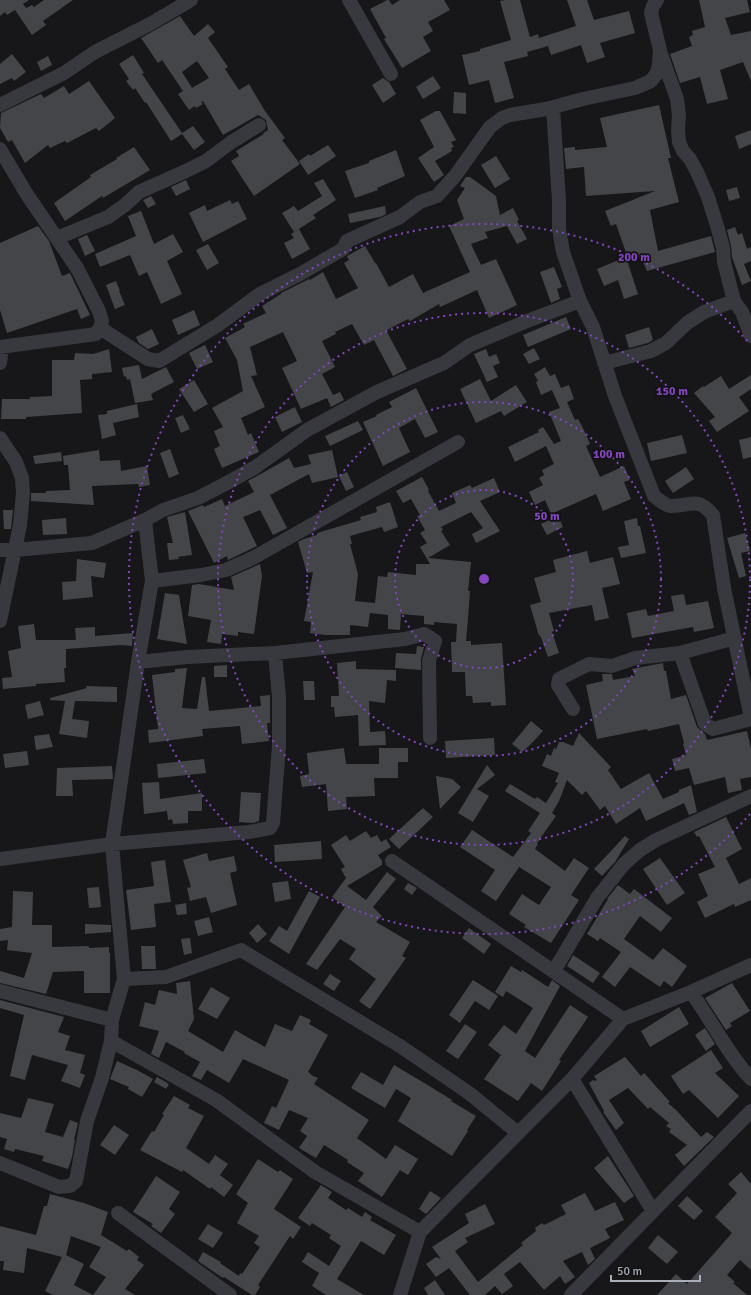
<svg xmlns="http://www.w3.org/2000/svg" width="751" height="1295" viewBox="0 0 751 1295" font-family="Signika,sans-serif">
<rect width="100%" height="100%" fill="#171719"/>
<path fill="#434549" fill-rule="evenodd" d="M0 0H29L23 4 26 8 32 5 34 7 44 0H73L43 21 46 25 32 35 15 10 7 15 5 12 0 16Z
M387 0H389L392 5 400 0H444L450 10 428 22 433 31 423 37 431 51 402 68 384 39 386 38 370 9Z
M505 0H520L530 37 538 34 539 38 576 26 567 0H587L594 20 629 11 635 33 600 43 605 57 587 63 581 45 551 55 548 46 527 52 528 56 504 62 514 98 495 103 489 80 469 85 462 55 480 51V49L511 40 500 1Z
M699 0H747L750 12 725 18 731 35 751 31V81L743 62 720 70 728 99 707 104 700 77 680 83 670 54 692 46 689 37 693 35 692 31 705 27Z
M180 16 194 36 208 24 215 32 208 38 228 67 225 69 239 90 249 84 265 111 285 138 282 140 300 164 254 196 231 161 239 156 236 151 264 134 263 133 268 130 266 120 258 115 223 135 203 101 201 102 203 104 196 108 195 106 189 110 178 94 183 91 162 60 158 63 141 38ZM197 61 209 78 192 88 182 72Z
M12 54 26 72 14 81 12 78 0 84V64Z
M133 55 144 73 142 74 182 133 193 126 205 142 194 150 182 134 171 141 146 102 145 103 135 88 133 90 126 81 129 79 119 64Z
M48 56 52 65 41 71 37 62Z
M433 76 441 88 423 99 416 87Z
M383 78 389 82 396 94 383 103 372 85Z
M89 81 115 118 99 131 96 128 67 143 65 141 50 148 48 145 25 163 12 140 8 142 0 128 1 113 41 94 44 98 64 86 69 94Z
M454 92 466 93V114L453 113Z
M659 105 671 158H668L679 202 650 210 658 251 711 236 715 252 647 271 641 257 629 261 616 224 611 226 605 211 655 191 586 196 584 167 566 169 564 148 575 147V150L607 147 600 118Z
M436 111H440L456 140 451 142 454 147 451 148 452 151 435 161 444 175 434 182 418 158 434 147 420 120Z
M751 130V144L739 149 735 136Z
M328 145 336 156 308 175 299 161 309 154 310 156Z
M134 147 150 170 103 198 102 196 65 221 54 203 91 177 90 175 117 159 116 158Z
M396 150 405 176 377 188 378 190 355 198 345 171 369 163V161Z
M496 156 510 179 495 188 481 165Z
M466 177H470L496 196 500 215 513 208 519 220 517 221 527 239 517 244 507 226 485 232 488 238 471 244 481 265 496 259 517 305 489 318 477 290 440 307 439 304 410 321 408 319 387 330V332L407 369 393 376 374 340 364 345 352 324 335 332 336 334 322 341 335 367 322 374 333 395 340 392 344 400 331 407 327 398 301 409 282 368 297 361 283 332 250 347 257 375 251 376 265 407 241 418 248 435 251 433 259 452 222 468 214 449 220 446 214 431 223 427 212 408 243 391 237 360 225 338 245 327 243 324 266 313 262 306 281 294V293L309 279 310 280 323 272 336 299 358 288 344 263 349 260 347 256 349 255 365 246 375 263H376L389 287 413 274 423 293 470 272 449 226 464 219 457 200 465 188 460 186Z
M323 179 336 200 313 215 316 218 294 232 282 213 294 206 298 211 322 196 314 183Z
M186 180 190 189 176 196 171 187Z
M737 187 740 198 729 201 726 190Z
M151 196 156 204 148 208 143 200Z
M230 200 232 204 238 201 247 219 203 242 189 213 205 205 207 211Z
M385 206 386 214 380 217 350 223 348 214Z
M141 211 154 244 173 234 183 252 167 261 182 294 161 304 147 272 139 276 130 255 100 267 95 254 136 236 128 216Z
M38 226 49 241 62 276 70 273 90 315 81 319 77 309 7 333 0 310V243Z
M735 227 738 235 742 233 747 249 751 247V261L744 264 751 281 742 285 732 257 731 246 727 230Z
M299 229 310 249 292 259 284 243 294 238 291 234Z
M87 235 95 251 85 256 78 239Z
M208 244 219 263 207 270 196 250Z
M626 257 638 294 624 299 618 280 604 286 597 269Z
M554 267 562 287 557 289 560 299 551 303 540 272Z
M116 281 120 291H119L125 305 115 309 106 285Z
M194 310 200 325 178 335 172 320Z
M566 317 571 329 528 347 523 335Z
M649 327 653 340 648 343 629 348 625 335Z
M152 329 159 344 148 349 139 343 136 337Z
M205 345 213 362 197 369 189 353Z
M534 348 540 359 529 364 523 354Z
M109 349 112 372 92 374V379L80 380 82 413 26 417V419H1L2 399H30V397L52 396V360H74L75 353 93 354Z
M486 349 489 357 496 354 500 363 493 366 498 377 487 382 474 354Z
M139 365 142 379 166 367 174 382 151 394 153 400 135 403 130 379 127 380 126 376 124 377 122 368Z
M545 367 550 376 555 374 561 388 569 385 574 399 567 402 575 420 578 419 583 428 590 444 586 446 600 477 624 466 630 480 624 482 631 499 603 511 596 494 551 514 545 500 535 505 529 492 543 485 539 478 544 475 542 470 554 464 546 446 515 462 508 447 539 432 538 430 543 427 554 444 561 441 549 412 560 408 552 390 541 395 536 382 538 381 534 374Z
M751 375V389L739 397 749 411 717 432 709 421 715 417 694 393 703 386 704 387 721 376 729 389Z
M480 379 491 401 516 385 527 402 504 416 501 411 476 423 460 389Z
M194 380 208 404 194 412 179 389Z
M416 388 438 432 425 438 415 419 399 428 410 452 383 466 363 422 377 416 376 415 392 407 389 402Z
M137 404 139 417 113 423 116 435 102 439 98 415 107 414V411Z
M295 407 302 422 282 432 275 417Z
M183 415 190 429 181 433 175 418Z
M358 421 363 430 330 446 325 436Z
M682 435 687 453 651 461 647 443Z
M751 437V457L743 459 739 440Z
M170 449 179 474 169 478 160 453Z
M99 450 100 461 120 460 121 471 147 466 150 485 139 487 138 484 92 486 94 505 31 501V493H46V491L70 490 68 465H64L63 456Z
M332 450 338 477 312 483 309 474 270 495 287 528 273 535 260 510 243 517 257 546 228 560 227 556 214 563 188 511 203 505 204 507 222 499 225 506 254 492 248 481 289 458 294 468 311 464 308 455Z
M61 452 62 461 35 464 33 456Z
M686 467 694 479 673 493 665 481Z
M347 472 354 487 346 491 339 476Z
M422 477 429 490 428 491 439 511 456 503 452 493 470 485 472 488 494 478 500 492 480 501 500 531 476 543 472 534 483 528 471 512 441 527 443 530 441 531 450 545 428 558 471 562 468 591H470L468 618 466 641H471V645L502 643 506 705 491 706V702L473 703 472 696H466L465 672H452L451 642H456L457 624 434 622V625L424 624V616L401 614 400 630 388 629V615L370 613 368 627 350 625V635H325L310 633 311 622 304 621 313 572 307 573 298 542 304 539 317 535V533L361 520 360 517 377 512 376 507 390 502 398 527 384 532 382 527 350 536 352 544H350L358 574 355 601 375 603 378 576 387 577 388 572 416 575V564H430L420 547 427 543 420 533 425 530 417 516 420 515 411 499 403 503 396 491Z
M3 510H13L11 529H4Z
M185 512 192 555 178 557 179 559 169 560 167 543H173L167 517Z
M558 516 563 527 547 535 541 524Z
M66 518 67 534 43 535 42 520Z
M637 518 638 526H640L646 553 621 558 618 547 629 545 624 521Z
M745 533 750 551 741 553 746 576 739 578 727 538Z
M587 551 590 563 613 557 620 584 602 588 609 618 595 621 592 605 549 613 554 631 552 632 559 653 548 657 540 635 539 636 530 605 541 602 534 578 556 572 553 560Z
M77 559 106 563 104 578 91 576 93 597 63 600 62 582 76 581Z
M260 564 262 576 254 634 238 632V636L222 634 221 644 207 642 211 620 188 616 192 585 199 584 234 590 231 577Z
M165 593 179 595 187 644 157 639Z
M684 594 686 605 708 601 714 628 694 632 693 627 632 638 627 613 646 609 648 616 674 611 671 596Z
M34 624 36 640H76L75 628 95 627V636L133 633 132 646 121 645 66 649V668H64L65 682 36 684V686L3 689 2 678 12 677 8 651 21 648 18 626Z
M417 646 424 647 421 659V670L395 668 396 653 416 654Z
M356 661V669L396 670V681L387 680 385 703 369 701 370 732 385 731 386 745 359 746 358 715 335 717 334 707H331V696H339L337 663Z
M663 663 664 671H666L671 699 686 695 697 727 705 734 707 740 747 731 751 749V777L740 779 742 790 728 793 725 777 694 785 689 768 675 771 672 759 686 755 683 744 684 743 679 724 648 731 647 729 597 739 586 685 603 681 602 674H612L613 680 635 676 632 669Z
M227 665V677H214V666Z
M187 668 182 708 197 709 202 677H205L209 711 261 706 260 696 270 695V723H267L269 741 242 744 240 726 202 729 203 736 149 743 148 730 158 729 152 675 175 672V669Z
M303 681H314L315 700H304Z
M86 686 117 687V702L75 701 72 719 89 721 87 738 59 734 65 701 50 700V698L87 688Z
M40 701 44 715 28 719 25 705Z
M531 721 543 731 530 745 522 752 512 744Z
M579 733 611 767 608 770 621 789 649 773 663 799 679 792V790L691 785 697 812 689 815 684 803 646 821 640 808 616 824 605 806 600 810 586 791 582 795 567 780 559 801 552 813 556 816 537 843 538 844 535 849 565 871 574 858 589 868 571 895 579 900 551 943 524 927 526 925 509 914 522 894 539 905 551 887 519 867 496 901 481 891 495 870 460 847 472 830 513 857 531 833 528 831 540 813 505 791 510 784 535 799 537 797 546 803 558 783 555 782 559 773 542 766 547 754 551 756 554 748 556 749 559 742H563L573 746Z
M49 734 53 747 36 750 34 736Z
M494 738 495 755 446 758 445 741Z
M344 748 346 764H379V748H408V762H398V778H374L375 796 346 797 347 809 328 811 326 784 302 787 300 776 309 774 307 753Z
M27 751 29 765 5 768 3 754Z
M204 759 206 773 158 778 157 764Z
M487 765 495 775 477 789 489 796 473 822 458 813Z
M112 766 113 779 72 780 73 796H56L57 768Z
M436 776 452 779 461 787 440 809Z
M159 782 160 799 202 793V811H188V823L173 824 172 819 168 820 167 811 144 814 142 783Z
M241 792 261 793 259 821 253 823 239 822Z
M423 808 433 817 399 849 389 839Z
M726 817 742 849 726 858 739 884 751 878V900L735 907 734 904 705 918 697 902 708 896 698 874 715 867 699 836 697 837 694 832Z
M366 831 371 838 377 835 381 842 386 839 391 847 378 855 382 861V865L347 886 366 900 387 872 396 879 373 907 382 916 376 922 410 942 402 956 406 958 370 1009 359 1001 376 979 349 959 356 949 340 939 317 970 306 964 345 907 332 897 346 878 341 869 345 867 331 845 346 835 350 841Z
M625 836 629 839 615 862 602 876 594 869Z
M321 841 322 859 275 862 274 845Z
M207 853 209 861 234 856 237 871 230 873 237 905 211 913 206 897 190 901 187 888 191 887 183 860Z
M660 858 685 893 667 905 643 869Z
M165 860 171 902 154 904 156 927 131 930 126 890 154 886 151 862Z
M288 881 291 899 275 902 272 883Z
M408 883 417 888 412 895 404 889Z
M618 885 630 894 634 889 672 918 661 932 640 916 624 939 653 960 663 948 687 966 672 987 664 981 660 987 630 967 615 987 602 977 621 952 600 938 598 941 587 934 608 899H607Z
M99 887 101 907 89 908 87 888Z
M13 891 33 892 32 925H52V947L89 946V948L109 947V953H110V993H84V971L53 972 46 994 0 983V971L24 978 32 953 7 950 8 940 0 941V929L12 927Z
M309 891 320 897 289 954 269 941 279 926 287 931Z
M186 903 187 914 177 915 175 905Z
M209 917 213 932 198 936 194 921Z
M85 924 111 925V932L85 934Z
M258 924 267 934 257 943 249 933Z
M469 928 491 944 484 954 462 938Z
M190 938 192 953 184 955 181 939Z
M141 946H155L156 969H142Z
M573 955 600 973 593 983 567 966Z
M511 966 521 972 522 970 548 987 552 980 560 986 525 1051 535 1058 570 1005 588 1017 559 1060 561 1061 542 1091 531 1083 518 1101 484 1079 501 1055 488 1045 504 1025 516 1034 533 1008 506 991 503 997 495 992Z
M330 974 341 981 334 991 323 984Z
M473 980 498 996 489 1010 475 1001 460 1023 449 1015Z
M190 981 194 1019 188 1031 223 1052 235 1030 265 1047 275 1024 292 1031 300 1015 311 1020 309 1024 328 1035 308 1072 311 1074V1075L318 1078 314 1084 369 1120 357 1138 386 1159 395 1145 418 1159 408 1175 400 1170 382 1197 358 1181 364 1173 347 1162 348 1160 324 1145 316 1158 299 1148 307 1136 300 1131 308 1118 289 1110 279 1130 264 1123 272 1106 276 1108 289 1080 243 1059 229 1083 207 1070 201 1080 192 1076 200 1062 184 1053 185 1052 166 1042 159 1058 151 1054 159 1031 139 1026 145 1002 155 1005 159 990 177 994 176 983Z
M732 983 750 1011 730 1023 732 1026 726 1030 705 998Z
M211 987 230 998 217 1019 198 1009Z
M0 1000 64 1017 58 1032 70 1036 65 1050 85 1055 80 1073 85 1075 80 1088 61 1081 68 1065 32 1055 25 1080 10 1076 24 1015 0 1008Z
M679 1007 689 1024 650 1047 641 1031Z
M465 1024 477 1032 458 1059 446 1051Z
M705 1028 715 1044 706 1051 695 1035Z
M711 1050 723 1068 715 1073 739 1096 718 1118 689 1090 683 1094 671 1076Z
M625 1057 641 1076 644 1073 670 1102 668 1103 676 1110 701 1137 707 1132 714 1137 684 1166 675 1155 687 1145 669 1132 671 1129 666 1126 669 1123 650 1107 648 1109 628 1088 609 1100 624 1123 616 1130 603 1112 604 1111 589 1083 593 1080 595 1081 597 1080 594 1076Z
M117 1061 137 1070 153 1079 142 1097 128 1089 129 1087 110 1079Z
M394 1065 426 1084 452 1100 451 1101 476 1116 467 1130 468 1131 452 1156 398 1121 411 1098 396 1089 385 1108 351 1088 361 1072 383 1085Z
M157 1077 169 1084 166 1089 154 1082Z
M174 1096 190 1105 188 1108 204 1116 186 1148 209 1164 215 1155 228 1164 220 1175 233 1185 224 1197 211 1187 210 1189 183 1170 182 1172 140 1150 152 1131 154 1132 164 1115 162 1114Z
M28 1098 54 1104 45 1132 63 1137 70 1120 78 1123 74 1140H75L72 1157 68 1169 42 1161 44 1156 15 1149 14 1152 4 1149 7 1139 0 1137V1113L21 1118Z
M114 1125 129 1135 115 1155 100 1145Z
M608 1156 634 1196 624 1203 594 1168Z
M258 1159 278 1172 280 1170 293 1179 274 1209 301 1227 293 1239 290 1236 258 1285 260 1287 255 1295H252L224 1277 223 1278 214 1272 198 1261 203 1252 221 1262 220 1263 239 1276 240 1273 242 1274 260 1247 254 1243 259 1236 237 1223 248 1203 236 1194Z
M741 1172 751 1184V1270L740 1260 727 1275 735 1282 733 1283 747 1295H657L676 1274 687 1284 732 1233 715 1217 737 1193 728 1184Z
M156 1176 180 1192 169 1209 175 1214 161 1233 151 1226 153 1224 133 1212Z
M321 1185 332 1192 328 1198 346 1210 348 1208 362 1217 365 1212 372 1217 370 1220 396 1235 384 1255 361 1241 337 1279 364 1295H326L312 1286 319 1273 302 1262 308 1252 329 1266 341 1246 329 1238 331 1235 312 1223 310 1226 298 1218Z
M430 1191 441 1198 426 1214 419 1209Z
M585 1193 595 1211 615 1202 624 1220 605 1229 610 1238 590 1248 595 1259 588 1265 582 1252 563 1261 575 1277 565 1284 560 1276 544 1290 520 1262 504 1274 513 1286 502 1294 495 1286 485 1295H470L449 1268 436 1277 426 1264 436 1257 441 1259 432 1247 469 1223 465 1214 485 1204 495 1224 465 1238 468 1242 455 1251 478 1282 523 1245 521 1243 536 1231 535 1228 542 1223 544 1225 566 1214 561 1205Z
M50 1194 84 1203 108 1212 101 1235 127 1251 129 1249 139 1257 137 1260 144 1265 125 1289 135 1295H53L45 1291 62 1257 27 1248 24 1273 3 1270 4 1261H0V1226L36 1235 44 1206H47ZM71 1236 101 1247 89 1267 106 1277 93 1295 74 1285 84 1264 66 1255Z
M687 1196 703 1211 694 1220 678 1206Z
M208 1224 223 1233 213 1248 198 1239Z
M658 1235 678 1252 667 1264 648 1248Z
M435 1280 445 1295H428L424 1288Z"/>
<g fill="none" stroke-linecap="round" stroke-linejoin="round">
<path stroke="#38393e" stroke-width="14" d="M349 0 391 74
M661 54 677 99 679 116 678 130 679 142 683 151 690 159 697 172 708 197 718 229 723 248 724 262 734 301 742 312 751 336
M0 105 64 73 95 52 150 24 191 0
M553 107 559 201V229L563 252 580 301 593 327 615 396 654 496C659 500 665 505 670 506 691 507 696 495 713 515L724 588 751 718
M0 149 26 193 77 268 99 311 102 321 100 328 96 334 0 347
M57 238 108 217 125 205 139 192 186 171 206 161 230 143 259 125
M100 328 148 359 159 361 218 325 260 294 300 274 343 249 347 241 400 217 420 202 437 196 455 176 490 127 502 118 510 115 546 109 583 99 635 88 651 81 657 73 659 63 660 50 651 13 653 6 657 0
M0 363 2 347
M604 363 651 351 666 343 687 323 704 312 734 301
M0 438 16 462 22 478 23 493 20 525 0 621
M0 550H15L92 543 145 520 163 510 198 498 225 484 254 468 307 430 377 392 444 363 470 345 527 321 580 301
M152 581 201 575 226 570 253 558 458 442
M680 653 705 724 713 729 751 719
M138 662 187 657 275 653 405 639 424 634 435 641 429 661 430 738
M573 709 558 685 559 679 589 664 612 666 635 658 680 653 735 638
M0 859 112 844 249 832 270 828 273 823 279 746V697L275 653
M392 861 623 1019
M554 971 597 898 624 864 640 850 656 840 751 796
M124 979 166 977 241 950 400 1046 469 1093 518 1133
M0 991 112 1020
M691 992C712 1021 727 1053 751 1079
M111 1041 216 1100 315 1172 420 1232
M572 1079 653 1211
M0 1163 59 1187 70 1186 76 1181 87 1121 102 1078 111 1041 112 1020 124 979 112 844 138 662 152 581 145 520
M118 1213 230 1295
M400 1295 420 1232 572 1079 623 1019 691 992 751 965
M571 1295 751 1111"/>
</g>
<g fill="none" stroke="#8446be" stroke-width="2" stroke-dasharray="2 4">
<circle cx="484" cy="579" r="89"/>
<circle cx="484" cy="579" r="177"/>
<circle cx="484" cy="579" r="266"/>
<path d="M750 814A355 355 0 1 1 750 344"/>
</g>
<circle cx="484" cy="579" r="6" fill="#8446be" stroke="#121214" stroke-width="2"/>
<g font-size="12" text-anchor="middle" font-weight="bold" fill="#8446be" stroke="#121214" stroke-width="3.5" stroke-linejoin="round" paint-order="stroke">
<text x="634" y="261">200 m</text>
<text x="672" y="395">150 m</text>
<text x="609" y="458">100 m</text>
<text x="547" y="520">50 m</text>
</g>
<path d="M611 1275v6h89v-6" fill="none" stroke="#a9afb9" stroke-width="2"/>
<text x="617" y="1275" font-size="12" fill="#a9afb9" stroke="#121214" stroke-width="3" paint-order="stroke">50 m</text>
</svg>
